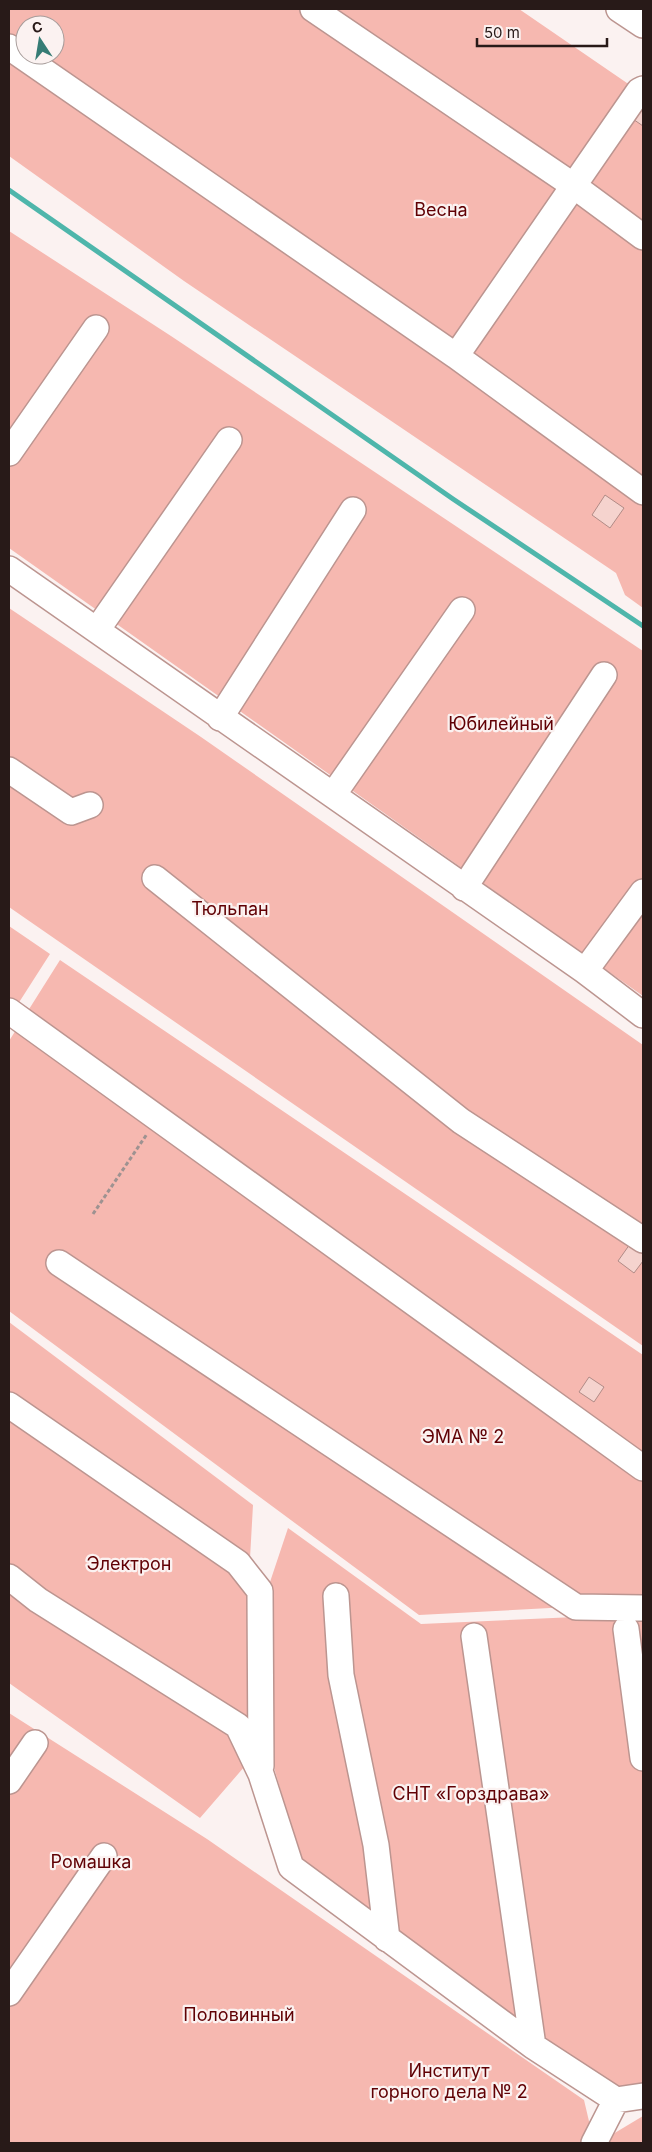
<svg xmlns="http://www.w3.org/2000/svg" width="652" height="2152" viewBox="0 0 652 2152" font-family="Inter,sans-serif">
<rect width="100%" height="100%" fill="#fbf2f1"/>
<path fill="#f6b8b0" fill-rule="evenodd" d="M9 9H519L643 94V608L625 595 616 573 184 281 9 156ZM25 25H55V55H25Z
M9 231 171 336 643 651V996L9 548Z
M9 608 201 737 643 1045V1346L9 907Z
M9 926 50 954 9 1018Z
M60 960 643 1355V1603L419 1615 9 1311V1041Z
M9 1322 253 1505 248 1594V1712L245 1766 200 1818 9 1683Z
M288 1528 421 1624 643 1614V2087L604 2096 310 1892 275 1771 269 1585Z
M9 1713 207 1839 584 2100 592 2134 586 2143H9Z
M643 2116V2143H608L613 2134Z"/>
<g fill="none" stroke-linecap="round" stroke-linejoin="round">
<path stroke="#4eb6ab" stroke-width="5" d="M9 190 453 499 643 626"/>
</g>
<path fill="#f5d3ce" stroke="#b18b86" d="M643 101V126L630 117Z
M605 495 624 508 610 528 592 515Z
M630 1244 643 1254V1261L634 1273 618 1261Z
M589 1377 604 1387 594 1402 579 1392Z"/>
<g fill="none" stroke-linecap="round" stroke-linejoin="round">
<g stroke="#bc9590" stroke-width="28">
<path id="minor" d="M313 9 574 186 643 237
M619 9 643 25
M9 47 456 356 643 492
M456 356 639 91 643 89
M9 453 96 328
M9 569 585 971 643 1015
M97 630 229 440
M220 718 353 510
M9 770 71 812 90 805
M333 795 462 610
M155 878 461 1121 643 1240
M464 888 604 675
M585 971 643 892
M9 1011 643 1468
M59 1263 576 1607 643 1608
M9 1405 238 1563 260 1591 261 1766
M9 1577 38 1600 238 1726 261 1774 291 1867 533 2046 616 2100 643 2096
M336 1596 341 1675 376 1845 387 1939
M626 1629 643 1758
M474 1636 533 2046
M9 1781 35 1743
M9 1993 104 1856
M594 2143 616 2100"/>
</g>
<path stroke="#9e9291" stroke-width="3" stroke-dasharray="4 2.5" stroke-linecap="butt" d="M93 1214 147 1134"/>
<use href="#minor" stroke="#fff" stroke-width="25"/>
</g>
<g text-anchor="middle" stroke-width="4.5" stroke-linejoin="round" paint-order="stroke">
<g font-size="18" fill="#600004" stroke="#fbf2f1">
<text x="441" y="216">Весна</text>
<text x="501" y="730">Юбилейный</text>
<text x="230" y="915">Тюльпан</text>
<text x="463" y="1443">ЭМА № 2</text>
<text x="129" y="1570">Электрон</text>
<text x="471" y="1800">СНТ «Горздрава»</text>
<text x="91" y="1868">Ромашка</text>
<text x="239" y="2021">Половинный</text>
<text x="449" y="2077">Институт<tspan x="449" dy="21">горного дела № 2</tspan></text>
</g>
</g>
<rect width="652" height="2152" fill="none" stroke="#281a18" stroke-width="20"/>
<g transform="translate(40 40) rotate(348)"><circle r="24" fill="#fbf2f1" stroke="#a79c9a"/>
<path d="M0-4L9 19L0 12L-9 19Z" fill="#357c75"/>
<text y="-8" font-size="14" font-weight="bold" text-anchor="middle" fill="#281a18">С</text>
</g>
<path d="M477 38v8h130v-8" fill="none" stroke="#281a18" stroke-width="2.5"/>
<text x="484" y="38" font-size="15" fill="#281a18" stroke="#fbf2f1" stroke-width="4" paint-order="stroke">50 m</text>
</svg>
